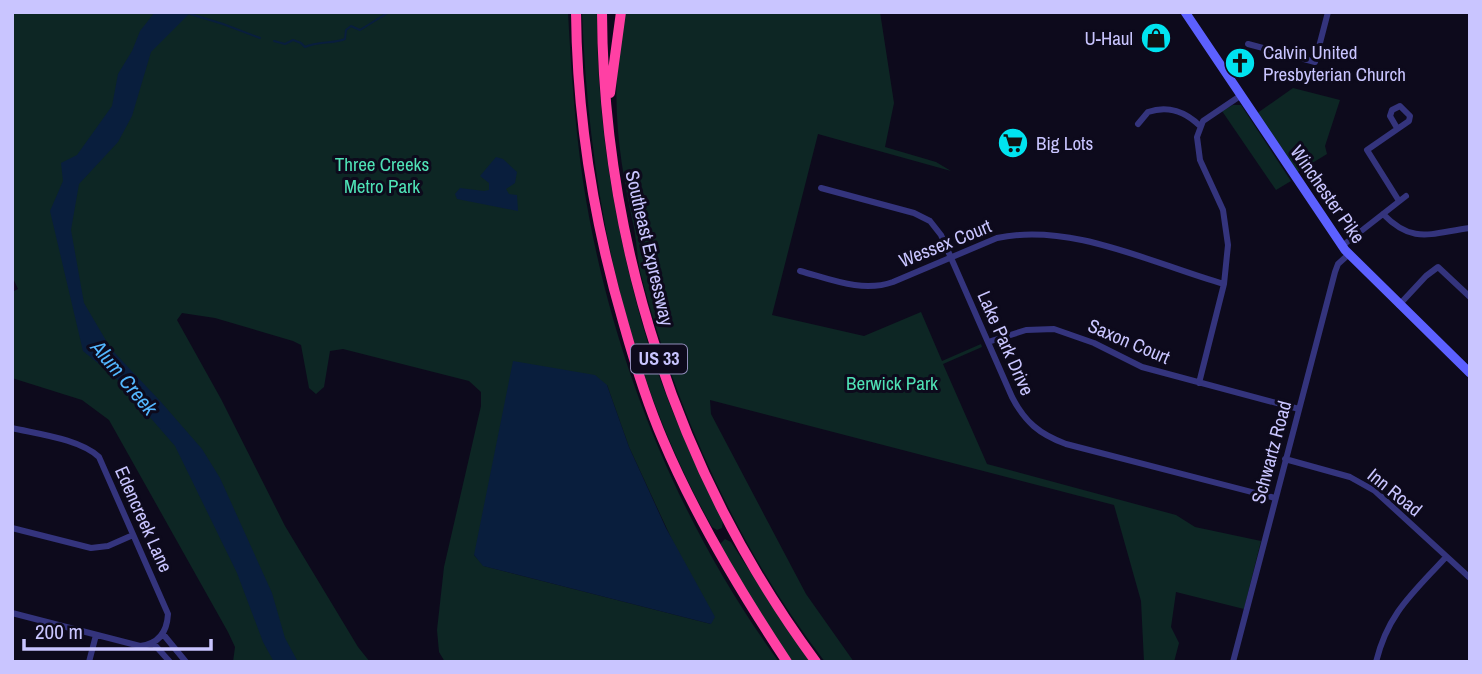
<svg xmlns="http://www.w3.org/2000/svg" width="1482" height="674" viewBox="0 0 1482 674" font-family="'Archivo Narrow',sans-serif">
<rect width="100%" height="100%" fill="#0d0a1c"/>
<path fill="#0d2624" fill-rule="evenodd" d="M12 12H568C571 69 575 125 583 181 609 352 677 522 779 662H445L439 652 437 630 444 567 481 406V392L469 381 343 349 330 351 324 387 316 394 309 388 301 345 293 341 215 318 182 313 177 320 221 399 285 526 358 647 370 662H233L235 647 228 632 109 420 82 400 12 378V292L18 289 12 276ZM607 385 629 447 711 624 484 566 474 555Z
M582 12H597C596 116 614 223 642 323 661 391 691 457 723 520L722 528 717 530 712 527C623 368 589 192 582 12Z
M625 12H880L894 103 885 147 936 162 951 171 818 134 772 315 864 336 921 312 942 361 981 344 982 347 943 364 987 464 1176 515 1195 527 1261 541 1244 609 1176 592 1171 627 1179 643 1174 662H1144L1141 601 1114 505 710 400 711 414 806 594 854 662H825C738 549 677 413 641 275 637 260 637 244 634 228 623 178 614 127 617 75 618 54 622 33 625 12Z
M1293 88 1340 100 1325 146 1327 154 1296 173 1256 114Z
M1233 105H1241L1291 181 1276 190 1222 111Z
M725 539 731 542 785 626 811 662H791L745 590 720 544Z"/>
<path fill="#091e3d" d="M155 12H191L151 52 132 116 118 142 79 184 71 230 84 303 111 349 161 402 202 449 220 478 272 593 285 638 298 662H274L263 642 237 573 175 446 115 377 83 351 50 211 63 181 61 163 77 155 112 106 118 74 132 51 140 31Z
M496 157 503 159 517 172 515 183 506 189 509 194 517 195 518 211 457 199 455 194 460 188 484 191 489 190V183L480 176Z
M513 361 595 375 607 385 629 447 666 528 715 617 711 624 483 566 474 555Z"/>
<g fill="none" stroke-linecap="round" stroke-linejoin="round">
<path stroke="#091e3d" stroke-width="2" d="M184 12 223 24 260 38
M274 41 285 44 293 40 301 43 305 47C318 41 333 44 345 39L346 30 351 26 360 30 389 12"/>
<path stroke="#34347d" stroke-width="6" d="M1248 44 1315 62 1328 12
M1138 124 1148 112C1168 105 1186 112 1200 126
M1397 128 1390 116 1392 110 1400 106 1410 116 1409 121 1367 150 1399 201
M821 188 914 213 930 221 941 235 1012 397C1025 422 1039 434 1066 444L1275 498
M1383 214C1413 245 1431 233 1470 228
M1342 246 1406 196
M800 271C830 279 862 293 893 282L997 238C1072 222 1153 264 1224 284
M1399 305 1426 276 1438 267 1470 297
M988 342 1026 330 1054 329 1094 343 1142 367 1299 409
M1199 383 1224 284 1228 245 1223 210 1200 160 1197 137 1203 121 1240 96
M12 428C38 434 80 439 99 457L168 614C167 632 159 644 140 646L12 613
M1285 459 1350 477 1375 491 1470 578
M12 528 91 548 108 546 133 535
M163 634 186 662
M153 643 170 662
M89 662 96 635
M1233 662 1335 272 1338 264 1349 254
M1376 662C1388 613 1413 593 1446 557"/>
<path stroke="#5c60ff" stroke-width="9" d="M1185 12 1345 250 1470 373"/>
<path stroke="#ff40a4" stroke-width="10" d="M576 12C577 119 594 223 624 325 635 364 647 403 663 440 696 518 740 591 787 662
M602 12C603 244 678 475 816 662
M610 93 621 12"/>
</g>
<defs>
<g id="shop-disc" transform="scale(1.575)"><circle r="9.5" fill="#00e3f0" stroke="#0d0a1c"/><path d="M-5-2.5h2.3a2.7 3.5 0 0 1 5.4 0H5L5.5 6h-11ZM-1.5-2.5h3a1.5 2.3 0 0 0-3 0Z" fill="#111"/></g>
<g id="church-disc" transform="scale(1.575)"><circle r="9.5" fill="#00e3f0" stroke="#0d0a1c"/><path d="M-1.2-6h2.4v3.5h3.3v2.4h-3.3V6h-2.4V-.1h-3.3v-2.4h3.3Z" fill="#111"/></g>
<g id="supermarket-disc" transform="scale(1.575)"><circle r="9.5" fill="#00e3f0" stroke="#0d0a1c"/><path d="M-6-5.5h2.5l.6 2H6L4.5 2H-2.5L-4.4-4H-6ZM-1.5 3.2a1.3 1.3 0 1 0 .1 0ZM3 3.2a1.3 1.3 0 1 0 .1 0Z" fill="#111"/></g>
</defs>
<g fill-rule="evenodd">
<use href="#shop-disc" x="1156" y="38"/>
<use href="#church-disc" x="1240" y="63"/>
<use href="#supermarket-disc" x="1013" y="143"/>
</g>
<g text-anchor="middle" stroke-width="6" stroke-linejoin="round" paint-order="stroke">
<rect fill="#0d0a1c" stroke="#918dbb" stroke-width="2" x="631" y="344.5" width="56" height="29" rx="5"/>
<g font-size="18" font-weight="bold" fill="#c9c5ff">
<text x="659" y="365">US 33</text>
</g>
<g font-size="19" fill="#c9c5ff" stroke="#0d0a1c" text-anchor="start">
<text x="1133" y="45" text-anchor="end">U-Haul</text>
<text x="1263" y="59">Calvin United<tspan x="1263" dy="22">Presbyterian Church</tspan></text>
<text x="1036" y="150">Big Lots</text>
</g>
<g font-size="19" fill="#4fe2b6" stroke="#0d0a1c">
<text x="382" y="171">Three Creeks<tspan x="382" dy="22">Metro Park</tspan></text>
<text x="892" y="390">Berwick Park</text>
</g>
<g font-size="19" fill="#c9c5ff" stroke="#0d0a1c">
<text transform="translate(1328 194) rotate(55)" y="7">Winchester Pike</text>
<text transform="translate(945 243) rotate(-22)" y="7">Wessex Court</text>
<text transform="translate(650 248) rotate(77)" y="7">Southeast Expressway</text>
<text transform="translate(1129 341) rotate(23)" y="7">Saxon Court</text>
<text transform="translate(1006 343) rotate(66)" y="7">Lake Park Drive</text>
<text transform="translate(1271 452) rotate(-75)" y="7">Schwartz Road</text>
<text transform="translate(1395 492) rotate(39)" y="7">Inn Road</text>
<text transform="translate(144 519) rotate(66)" y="7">Edencreek Lane</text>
</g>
<g font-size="21" font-style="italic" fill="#53b7ff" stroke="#0d0a1c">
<text transform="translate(124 378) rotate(50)" y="7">Alum Creek</text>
</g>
</g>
<rect width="1482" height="674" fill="none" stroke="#c9c5ff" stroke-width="28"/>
<path d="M24 639v10h187v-10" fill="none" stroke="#c9c5ff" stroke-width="3.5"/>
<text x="35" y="639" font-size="21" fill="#c9c5ff" stroke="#0d0a1c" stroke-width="5" paint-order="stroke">200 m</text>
</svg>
